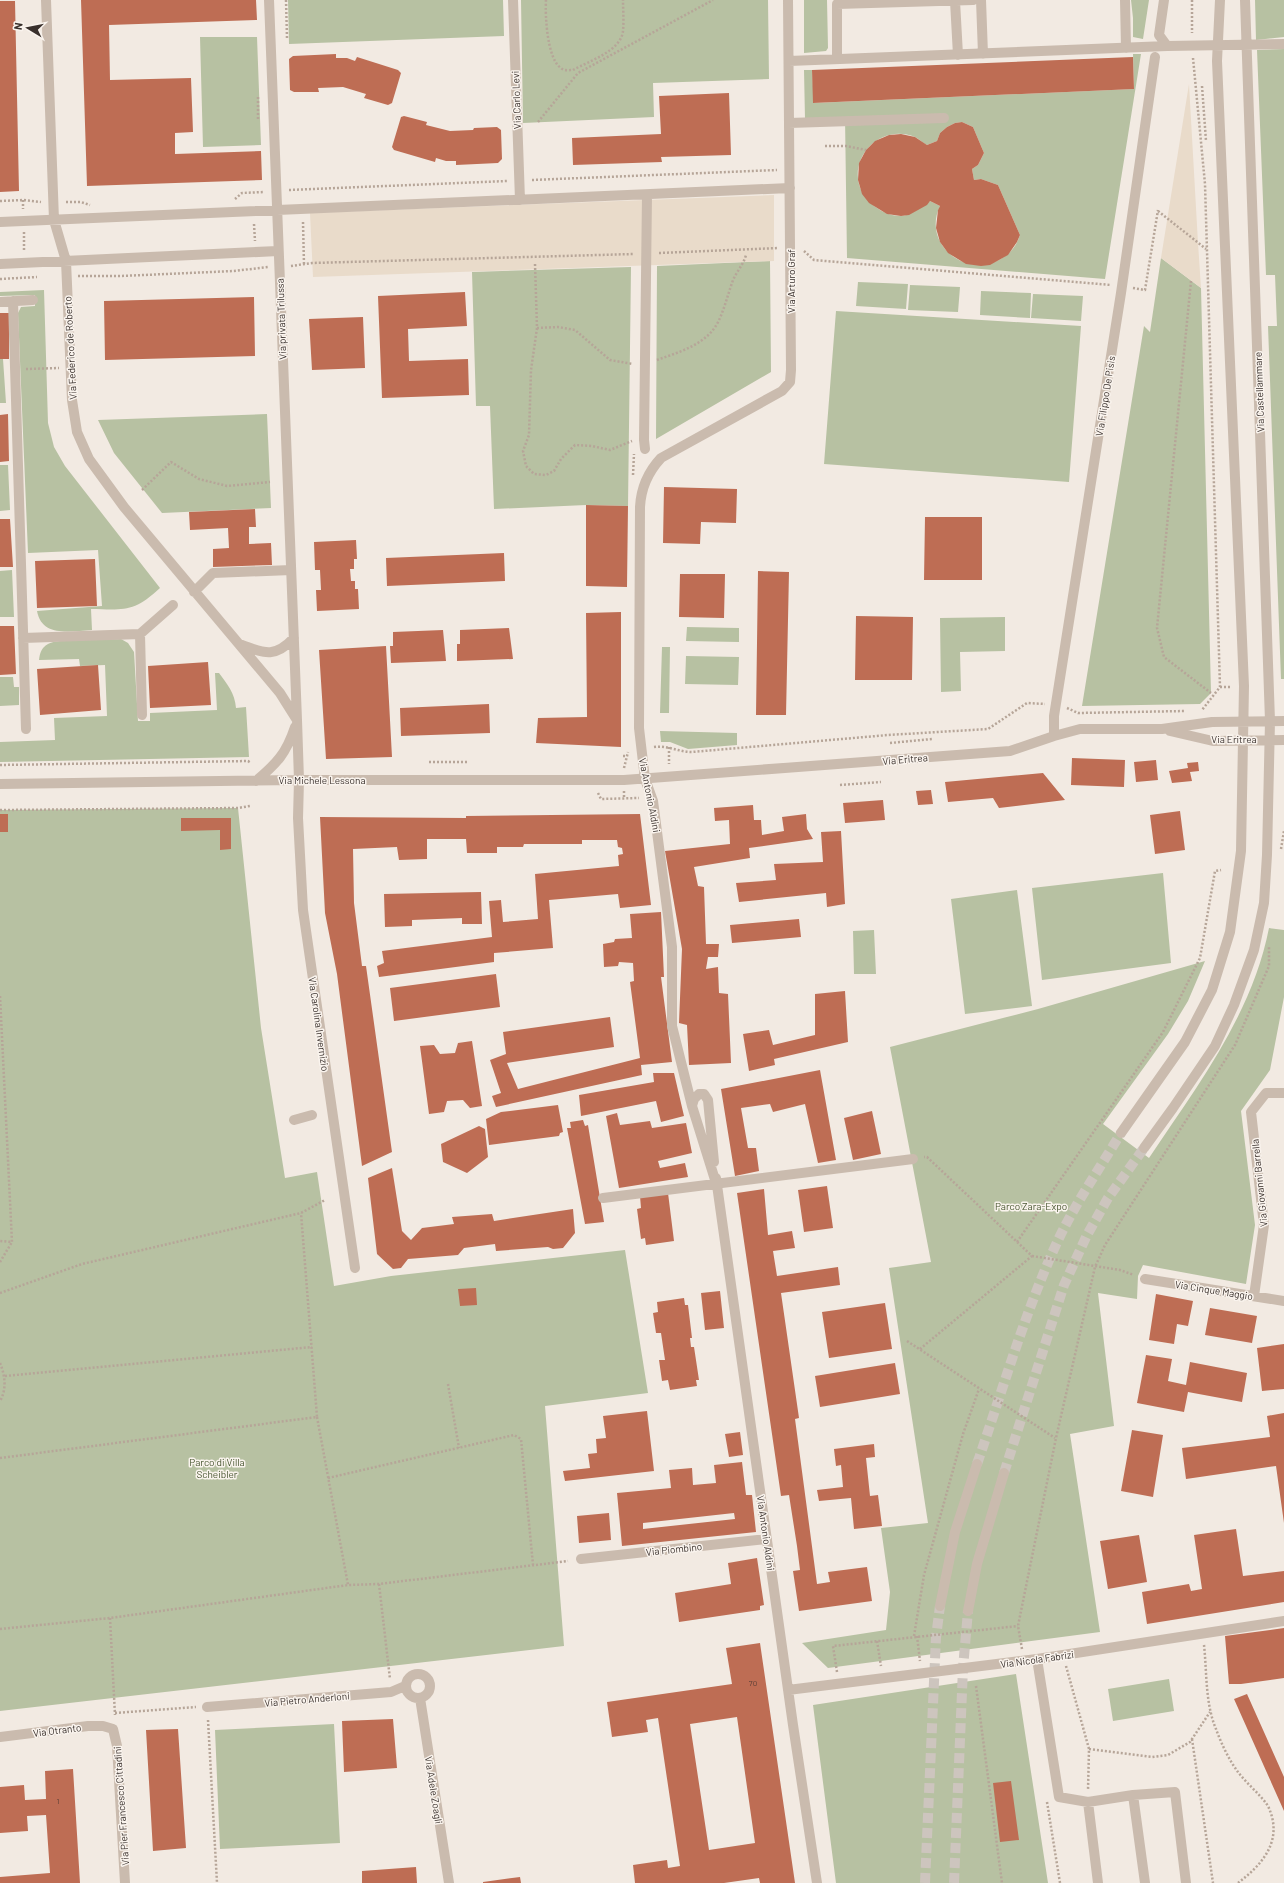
<svg xmlns="http://www.w3.org/2000/svg" width="1284" height="1883" viewBox="0 0 1284 1883" font-family="Barlow,sans-serif">
<rect width="100%" height="100%" fill="#f2eae2"/>
<path fill="#b7c1a2" fill-rule="evenodd" d="M288 0H503L504 36 289 44Z
M521 0H768L769 79 653 83 654 117 523 123Z
M804 0H827L828 48 826 51 804 53Z
M1131 0H1149L1143 39 1133 37V18Z
M1255 0H1284V37L1256 40Z
M200 37H257L261 145 203 147Z
M1284 49V679H1281L1268 326H1277L1275 275H1266L1257 50Z
M1133 54H1141L1105 279 847 258 845 117 805 119 804 70H812L814 103 1134 89ZM962 122 973 127 984 153 978 165 972 169 974 180 981 179 998 185 1020 235C1016 247 1010 254 999 260 964 278 922 243 940 206L930 201C923 205 917 211 909 214 901 218 888 215 880 210 832 181 870 119 915 137 919 139 923 143 927 145L937 141 940 133 947 127 955 123Z
M1161 258 1201 288 1211 693 1200 704 1082 706 1144 326 1150 332Z
M770 261 771 372 656 439 657 266Z
M631 267 628 506 586 505 494 509 490 406H476L472 272Z
M858 282 908 284 906 309 856 306Z
M910 285 960 287 958 312 908 310Z
M44 290 48 423 54 447 65 466 160 588C134 612 125 610 91 609L92 630C71 631 42 638 37 611L102 606 98 550 28 553 18 313 21 307 35 306V295L0 296V292Z
M981 291 1031 293 1030 318 980 315Z
M1033 294 1083 296 1081 321 1031 318Z
M836 311 1081 326 1069 482 824 464Z
M0 359H3L6 403H0Z
M267 414 271 508 162 513 114 453 98 420Z
M0 465H8L10 510 0 511Z
M12 570 14 617H0V571Z
M1005 617V651L960 652 961 691 941 692 940 618Z
M687 627 739 628V642L686 641Z
M121 639 128 643 134 652 138 721H150V713L217 710 215 673H219C227 684 235 693 236 708L246 707 249 757 0 762V742L55 740 54 718 107 716 105 665 80 666 79 659 39 660C40 653 41 648 48 644 58 638 106 640 121 639Z
M662 647H670L669 713H660Z
M686 656 739 657 738 685 685 684Z
M0 677H13L14 687H19V705L0 706Z
M660 731 737 733V745L688 749 670 742H661Z
M238 808 261 1028 285 1178 317 1172 334 1286 391 1276 625 1250 648 1393 545 1406 564 1646 0 1711V810Z
M1163 873 1171 963 1042 980 1032 888Z
M1017 890 1032 1006 965 1014 951 899Z
M1269 928 1284 930V997L1270 1070 1241 1111 1255 1225 1246 1284 1143 1265 1138 1276 1137 1299 1098 1293 1114 1426 1070 1434 1100 1632 828 1668 802 1643 886 1630 890 1592 881 1528 928 1523 889 1268 931 1262 890 1047 1038 1009 1205 961 1188 1001 1168 1034 1103 1124 1149 1158C1197 1086 1252 1015 1269 928Z
M874 930 876 974H854L853 931Z
M1016 1674 1048 1883H836L813 1705Z
M1169 1679 1174 1711 1113 1721 1108 1689Z
M334 1724 340 1843 220 1849 215 1730Z"/>
<path fill="#e9dbca" d="M1189 84 1198 243 1201 288 1161 258Z
M774 195V261L313 277 310 213Z"/>
<path fill="#be6d54" fill-rule="evenodd" d="M81 0H256L257 20 109 25 110 80 191 78 193 132 175 133V154L261 151 262 180 87 186Z
M0 1H15L19 191 0 192Z
M336 54V58H347L355 61 357 57 398 70 401 73 392 103 388 105 364 98 366 94 343 87 318 88 319 92H294L290 90 289 59 293 56Z
M1133 57 1134 89 813 103 812 70Z
M729 93 731 155 661 157 662 162 573 165 572 138 661 134 659 96Z
M404 116 427 122 426 125 450 131 473 130 474 128 497 127 501 130 502 159 498 163 456 165V161H446L436 158 435 162 394 150 392 147 401 117Z
M962 122 973 127 984 153 978 165 972 169 974 180 981 179 998 185 1020 235 1017 242 1008 255 990 265 981 266 966 264 948 253 940 242 936 228 938 210 940 206 930 201 927 205 909 215 901 216 887 214 869 203 862 194 858 180 859 163 866 150 875 141 889 135 901 134 915 137 927 145 937 141 940 133 947 127 955 123Z
M465 292 467 326 408 329 409 361 468 359 469 395 382 398 378 296Z
M254 297 255 356 105 360 104 301Z
M0 313H9V359H0Z
M363 317 365 368 312 370 309 319Z
M8 414 9 461 0 462V415Z
M664 487 737 489 736 523 701 522 700 544 663 543Z
M586 505 628 506 627 587 586 586Z
M255 509 256 527H249V544L271 543 272 565 213 567V549L229 548 228 528 190 530 189 512Z
M925 517H982V580H924Z
M0 519H10L13 567H0Z
M356 540 357 559H354V569H350L351 581H355V589H358L359 609 317 611 316 590H321L320 570H315L314 542Z
M504 553 505 581 387 586 386 558Z
M95 559 97 606 37 608 35 561Z
M758 571 789 572 786 715H756Z
M680 574H725L724 618 679 617Z
M621 612V747L536 743 538 718 587 717 586 613Z
M856 616 913 617 912 680H855Z
M0 626H14L16 674 0 675Z
M509 628 513 659 457 661V644H460V630Z
M443 630 446 661 391 663 390 646H393V632Z
M386 646 392 757 326 759 319 650Z
M208 662 211 705 150 708 148 666Z
M98 665 101 710 40 715 37 669Z
M489 704 490 733 401 736 400 708Z
M1072 758 1125 760 1124 787 1071 785Z
M1156 760 1158 780 1136 782 1134 762Z
M1198 762 1199 771 1190 772 1192 781 1172 783 1169 771 1188 768 1187 763Z
M1043 773 1065 800 999 808 993 798 948 802 945 782Z
M931 790 933 804 918 805 916 791Z
M883 800 885 820 845 823 843 803Z
M753 805 754 820H761L762 835 784 831 782 817 806 814 807 829 813 839 749 848 750 858 694 867 698 886 704 887 706 944H719L718 957H708L706 969 718 967 719 993 728 994 731 1063 689 1065 687 1025 679 1023 682 949 665 851 730 844 729 820 715 821 714 808Z
M1180 811 1185 850 1155 854 1150 815Z
M0 814H8V832H0Z
M640 814 651 905 620 908 618 894 549 900 553 948 494 953V962L379 977 377 966 384 963 382 951 492 937 489 901 501 900 503 922 538 919 535 874 619 866 618 855 623 854 622 848 618 847 617 840H582V844H524L523 847H497V853H467L466 839H427V859L399 860 397 847 353 849 354 903 362 966H366L392 1152 362 1166 337 974 325 913 320 817 466 818V816Z
M181 818H231V849L220 850V830L181 831Z
M841 831 845 904 827 907 826 893 739 902 736 883 776 880 774 864 823 862 821 832Z
M481 892 482 924H462V918L412 920V926L385 927 384 894Z
M661 912 664 977H661L672 1062 641 1065 642 1075 496 1107 492 1096 501 1093 490 1060 506 1054 503 1032 610 1017 614 1047 507 1063 518 1089 640 1058 630 982 634 981 633 963 619 962 618 966 604 967 603 944 614 942 615 939 632 938 630 914Z
M799 919 801 937 732 943 730 925Z
M496 974 500 1007 394 1021 390 988Z
M845 991 848 1042 774 1059 775 1065 749 1071 743 1034 769 1030 773 1045 815 1035V994Z
M472 1041 482 1106 470 1108 463 1100 447 1101 444 1112 429 1114 420 1046 434 1045 440 1054 455 1053 458 1043Z
M820 1070 836 1160 818 1163 805 1104 773 1112 770 1104 741 1108 748 1148H756L759 1171 735 1176 721 1089Z
M653 1073H674L684 1116 661 1122 656 1101 581 1116 579 1095 654 1082Z
M558 1105 563 1132 560 1133 559 1136 489 1145 486 1119 501 1112Z
M872 1111 881 1154 853 1160 844 1118Z
M617 1113 620 1125 650 1121 652 1128 686 1123 692 1153 658 1161 660 1168 685 1163 688 1177 619 1188 606 1116Z
M583 1120 585 1126 588 1125 604 1222 585 1224 567 1128H571L570 1122Z
M479 1126 485 1129 488 1157 467 1173 443 1162 441 1144Z
M392 1168 402 1231 411 1240 422 1228 454 1224 452 1217 492 1214 494 1221 573 1209 575 1233 563 1248 553 1249 548 1247 496 1251 495 1244 464 1248 458 1255 408 1259 401 1268 393 1269 377 1254 368 1178Z
M827 1186 833 1228 804 1232 798 1190Z
M764 1189 768 1235 792 1231 795 1248 773 1251 777 1276 838 1267 840 1285 781 1293 799 1418 795 1419 817 1584 830 1582 828 1572 867 1567 872 1601 799 1611 793 1571 800 1570 797 1546 789 1495 781 1496 737 1193Z
M668 1193 674 1241 646 1245 645 1238 641 1239 637 1209 641 1208 640 1196Z
M476 1288 477 1305 460 1306 458 1289Z
M720 1291 724 1328 705 1330 701 1293Z
M1156 1294 1193 1301 1188 1326 1177 1324 1174 1344 1149 1340Z
M684 1298 685 1305H688L692 1338H690L691 1347H694L699 1380H696L697 1386 670 1390 668 1380 662 1381 659 1360H665L661 1333H656L653 1313 658 1312 657 1302Z
M885 1303 892 1349 829 1358 822 1312Z
M1210 1308 1257 1316 1252 1343 1205 1335Z
M1284 1344V1389L1262 1391 1257 1348Z
M1146 1355 1172 1359 1168 1381 1186 1385 1190 1362 1247 1373 1242 1402 1188 1392 1184 1412 1137 1403Z
M895 1363 900 1394 820 1407 815 1376Z
M647 1411 654 1471 565 1481 563 1471 590 1468 588 1454 597 1453 596 1439 606 1438 603 1416Z
M1284 1413V1523L1276 1466 1186 1479 1182 1448 1270 1437 1267 1416Z
M1132 1430 1163 1435 1153 1497 1121 1491Z
M740 1432 743 1455 729 1457 725 1434Z
M874 1444 875 1457 866 1458 870 1496 878 1495 882 1526 854 1529 851 1498 819 1501 817 1490 843 1487 841 1465 836 1466 834 1449Z
M742 1462 746 1495H752L756 1532 622 1546 617 1493 671 1488 669 1470 692 1468 693 1485 716 1483 714 1465ZM734 1513 735 1519 643 1529V1523Z
M609 1513 611 1540 579 1543 577 1516Z
M1236 1529 1243 1576 1284 1571V1602L1147 1624 1142 1592 1189 1584 1191 1591 1202 1589 1194 1535Z
M1139 1535 1147 1582 1108 1589 1100 1541Z
M757 1558 764 1605 760 1606V1610L679 1622 675 1593 731 1584 728 1563Z
M1284 1628V1678L1241 1684H1229L1225 1636Z
M760 1643 795 1883H760L759 1878 724 1883H635L633 1865 667 1860 668 1868 680 1866 658 1718 646 1720 648 1732 612 1737 607 1702 732 1684 726 1648ZM737 1717 755 1843 709 1850 690 1724Z
M1247 1694 1284 1777V1811L1234 1699Z
M393 1719 397 1768 344 1772 342 1721Z
M178 1729 186 1848 153 1851 146 1730Z
M73 1769 80 1883H0V1877L50 1873 46 1815 27 1816 28 1831 0 1833V1787L24 1785 25 1800 46 1799 45 1771Z
M1011 1781 1019 1840 1000 1842 993 1783Z
M416 1867 417 1883H362V1871Z
M520 1877 521 1883H483V1882Z"/>
<g fill="none" stroke-linecap="round" stroke-linejoin="round">
<path stroke="#cdc5be" stroke-width="10" stroke-dasharray="10 5" stroke-linecap="butt" d="M977 1464C1002 1392 1023 1318 1054 1249 1072 1208 1098 1171 1121 1133
M1004 1473 1064 1285 1087 1235 1108 1198 1144 1148
M925 1883 936 1637 940 1606
M954 1883 963 1668 968 1611"/>
<path stroke="#b6a598" stroke-width="2.5" stroke-dasharray="2 2" stroke-linecap="butt" d="M286 0 287 38
M546 0C545 15 547 59 561 68 564 71 569 70 573 70 589 61 621 51 623 31 624 21 623 10 623 0
M1192 0V33
M1193 58 1205 184 1220 687 1202 710
M1202 86 1206 141
M258 97V119
M538 122 578 73 713 0
M825 146H846L866 150
M532 180 777 170
M289 190 507 181
M235 199 242 193 264 192
M23 200V209
M0 201 23 200 41 202
M66 202H81L90 205
M1158 211 1206 249
M303 222 304 265
M254 224 255 241
M24 232V251
M804 251 814 260 1111 285
M659 253 778 248
M535 264 537 328 531 370 529 435 523 451 526 466 534 474 546 475 554 471 561 459 575 445 592 446 610 450 632 441
M291 266 312 263 634 254
M78 276H121L234 271 268 267
M0 279 37 277
M1191 281 1157 628 1164 657 1211 693
M1133 288 1145 290 1158 210
M537 328 558 327 575 330 610 360 633 364
M657 360C679 352 705 345 717 324 724 311 727 297 732 283 735 273 743 266 746 255
M26 369 59 368
M633 475 634 454
M142 490 171 462 199 479 227 486 270 482
M1220 687H1232
M1067 708 1078 713 1185 711
M890 743 932 739
M654 747C667 745 679 752 692 752L888 735 988 729 1027 703 1045 704
M669 747V764
M623 756H626
M429 762H467
M0 765 248 761 251 763
M624 768 628 752
M840 785 881 782
M624 791V798
M598 793 601 799 639 798
M0 810 238 808 250 806
M1281 849 1284 831
M0 996 12 1242 0 1241
M1017 1242 1163 1032 1200 958 1215 871 1221 870
M1032 1256 1120 1270 1134 1275
M0 1262 12 1242
M0 1293 82 1264 301 1213 325 1200
M907 1341 1055 1438
M920 1349 1032 1256 927 1157H924
M0 1363C5 1375 7 1389 0 1401
M5 1376 312 1347
M448 1384 459 1448
M317 1417 348 1585
M0 1458 317 1417 301 1213
M328 1478 514 1435 521 1439 533 1565
M379 1584 390 1679
M110 1618 115 1715
M0 1629 110 1618 348 1585 379 1584 568 1561
M914 1636 924 1575 963 1434 979 1389
M917 1636 920 1661
M877 1641 881 1666
M1204 1645C1207 1672 1205 1703 1216 1729 1221 1743 1229 1760 1238 1772 1247 1784 1260 1794 1268 1806 1284 1840 1263 1864 1238 1883
M1022 1649 1018 1626 1056 1438 1095 1267 1105 1245 1235 1045 1269 966V947
M1066 1666 1089 1749 1088 1790
M837 1672 833 1646 1018 1626
M976 1686 1002 1883
M115 1713 196 1707
M208 1720 217 1883
M1192 1739 1213 1883
M1089 1749 1152 1757 1168 1755 1190 1742 1210 1712
M1047 1802 1060 1883"/>
<path stroke="#cabbae" stroke-width="10" d="M46 0 54 220 66 261 72 400 77 432 89 459 124 507 280 693 297 720
M269 0 297 720 299 780 298 818 303 910 355 1268
M513 0 520 200
M981 0 983 54
M1125 0 1126 48
M1164 0 1159 35 1167 46
M955 1 958 55
M837 59V4L973 0
M789 61 1167 46 1284 44
M789 123 944 118
M0 222 790 188
M0 264 278 251
M13 301 26 729
M0 302 33 300
M645 449 644 440 647 195
M194 592 213 573 291 570
M140 634 142 715
M23 638 140 634 173 605
M239 644C264 653 274 659 294 638
M1170 731 1213 741 1284 740
M1054 736V716L1121 293 1155 57
M256 781C277 763 286 754 295 727
M0 784 299 780H624L1010 751 1054 736 1080 729H1162L1212 722 1284 721
M692 1106 694 1099 699 1094H704L708 1100 714 1162
M294 1120 312 1115
M1121 1133 1185 1042 1212 990 1230 932 1241 851 1244 686 1217 61 1220 0
M1144 1148 1173 1108 1215 1046 1234 1005 1254 950 1264 903 1267 855 1270 721 1245 0
M716 1178 793 1725 817 1883
M716 1183 692 1106 672 1026V947L653 801 645 779 639 728 640 507C641 487 648 472 661 458L782 391 790 382 791 370 788 0
M603 1198 913 1159
M1145 1279 1284 1301
M1254 1296 1264 1225 1251 1112 1266 1093H1284
M581 1559 767 1539
M940 1606 955 1532 977 1464
M968 1611 977 1564 1004 1473
M1037 1659 1059 1797 1088 1802 1133 1795 1175 1792 1186 1883
M406 1686a12 12 0 1 1 24 0a12 12 0 1 1-24 0Z
M788 1690 1037 1659 1284 1621
M420 1698 449 1883
M207 1707 391 1692 405 1686
M0 1737 88 1726H103L113 1729 117 1746 125 1883
M1133 1795 1145 1883
M1088 1802 1098 1883"/>
</g>
<g text-anchor="middle" stroke-width="3" stroke-linejoin="round" paint-order="stroke">
<g font-size="8" fill="#5a3f36">
<text x="753" y="1686">70</text>
<text x="58" y="1804">1</text>
</g>
<g font-size="10" fill="#39302c" stroke="#faf4ee">
<text transform="translate(516 100) rotate(-92)" y="4">Via Carlo Levi</text>
<text transform="translate(791 281) rotate(-90)" y="4">Via Arturo Graf</text>
<text transform="translate(281 319) rotate(-92)" y="4">Via privata Trilussa</text>
<text transform="translate(70 348) rotate(-93)" y="4">Via Federico de Roberto</text>
<text transform="translate(1259 392) rotate(-92)" y="4">Via Castellammare</text>
<text transform="translate(1105 396) rotate(-81)" y="4">Via Filippo De Pisis</text>
<text x="1234" y="743">Via Eritrea</text>
<text transform="translate(905 759) rotate(-5)" y="4">Via Eritrea</text>
<text x="322" y="784">Via Michele Lessona</text>
<text transform="translate(650 795) rotate(79)" y="4">Via Antonio Aldini</text>
<text transform="translate(319 1024) rotate(82)" y="4">Via Carolina Invernizio</text>
<text transform="translate(1259 1183) rotate(-96)" y="4">Via Giovanni Barrella</text>
<text transform="translate(1214 1290) rotate(9)" y="4">Via Cinque Maggio</text>
<text transform="translate(766 1533) rotate(82)" y="4">Via Antonio Aldini</text>
<text transform="translate(674 1549) rotate(-6)" y="4">Via Piombino</text>
<text transform="translate(1037 1659) rotate(-8)" y="4">Via Nicola Fabrizi</text>
<text transform="translate(307 1699) rotate(-5)" y="4">Via Pietro Anderloni</text>
<text transform="translate(57 1730) rotate(-7)" y="4">Via Otranto</text>
<text transform="translate(434 1790) rotate(81)" y="4">Via Adele Zoagli</text>
<text transform="translate(121 1806) rotate(-94)" y="4">Via Pier Francesco Cittadini</text>
</g>
<g font-size="10" fill="#485631" stroke="#faf4ee">
<text x="1031" y="1210">Parco Zara-Expo</text>
<text x="217" y="1466">Parco di Villa<tspan x="217" dy="12">Scheibler</tspan></text>
</g>
</g>
<g transform="translate(28 28) rotate(280)" stroke="#faf4ee" stroke-width="3" paint-order="stroke">
<path d="M0-3L7 15L0 10L-7 15Z" fill="#39302c"/>
<text y="-6" font-size="11" font-weight="bold" text-anchor="middle" fill="#39302c">N</text>
</g>
</svg>
